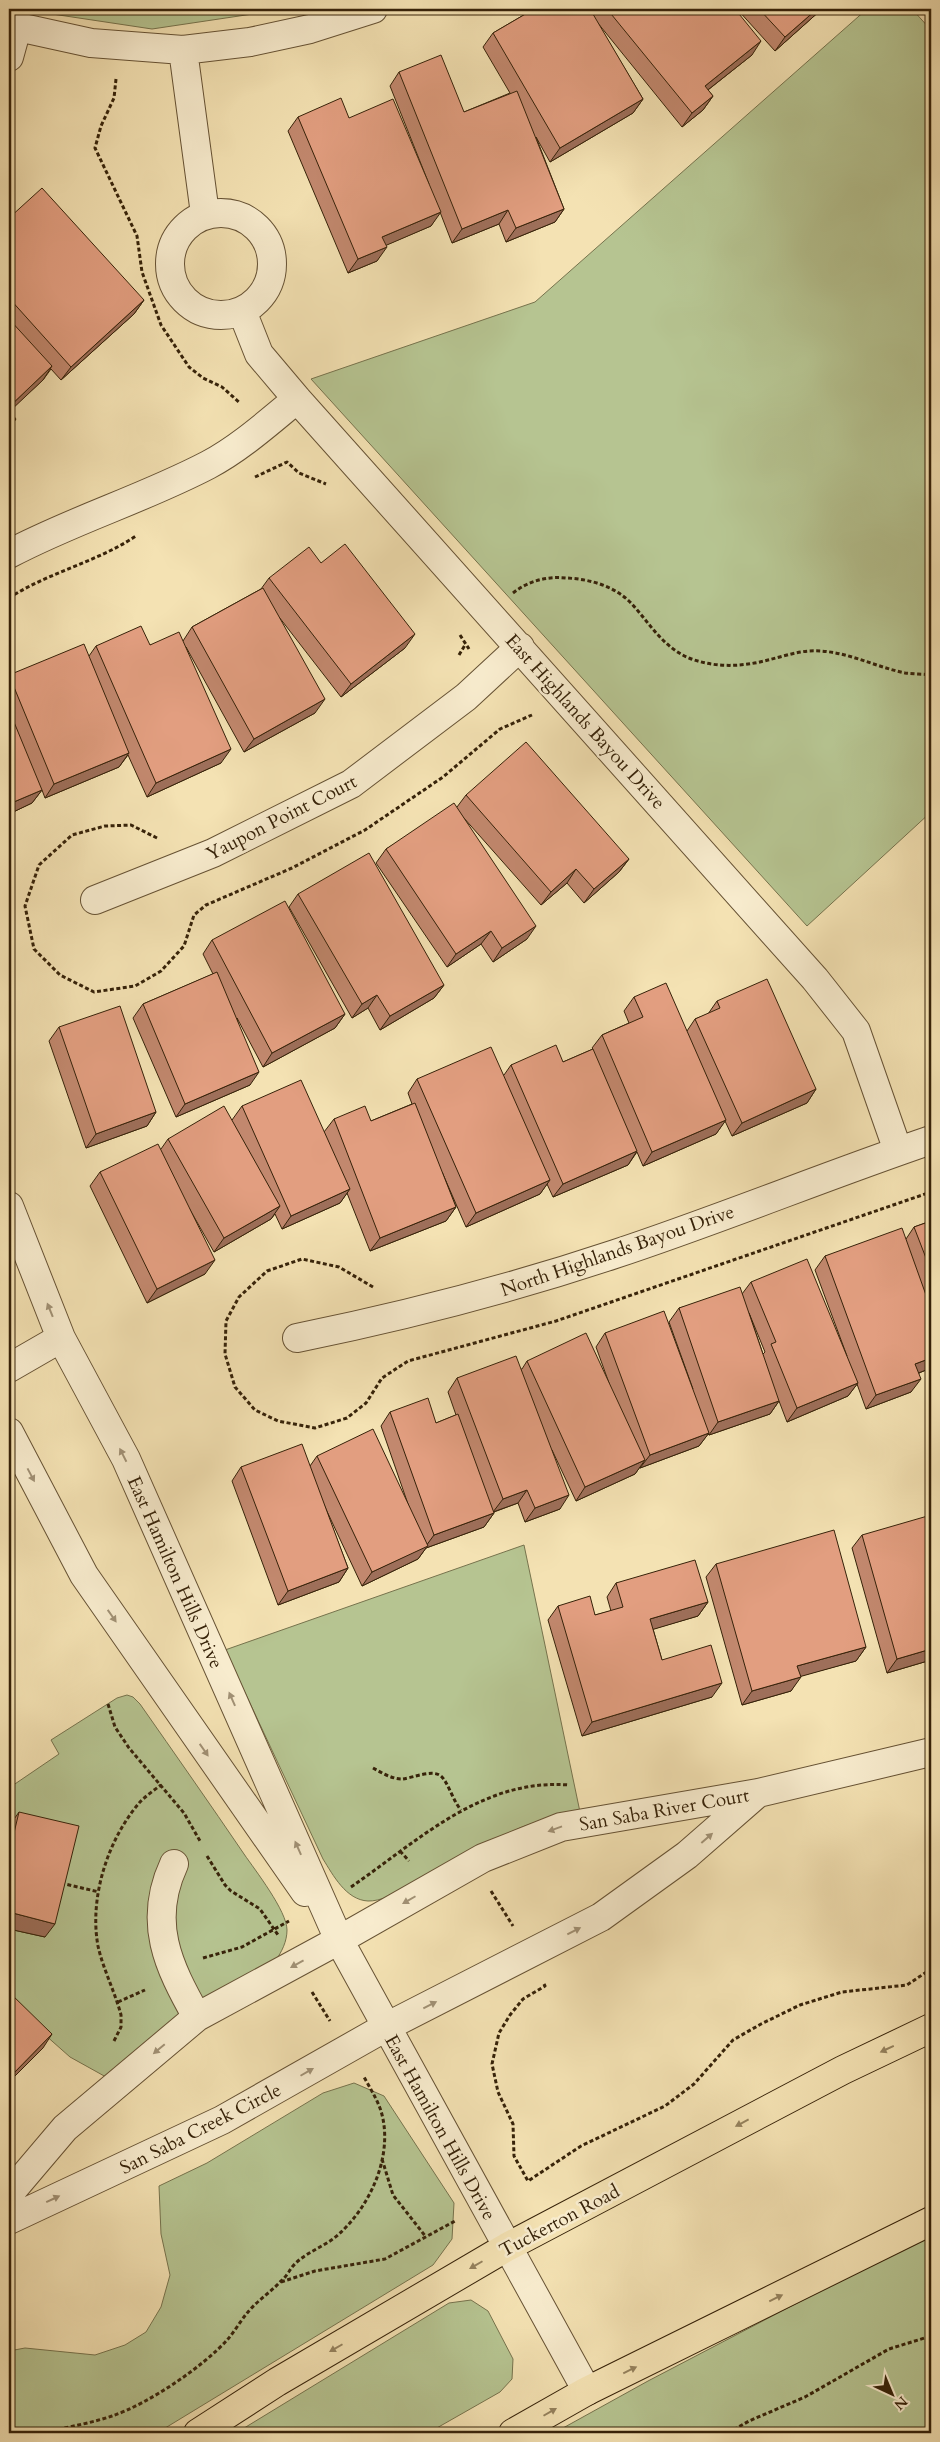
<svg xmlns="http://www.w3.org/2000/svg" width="940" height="2442" viewBox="0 0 940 2442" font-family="Cardo,serif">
<rect width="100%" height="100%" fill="#f4e2b3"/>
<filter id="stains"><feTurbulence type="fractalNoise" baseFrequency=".004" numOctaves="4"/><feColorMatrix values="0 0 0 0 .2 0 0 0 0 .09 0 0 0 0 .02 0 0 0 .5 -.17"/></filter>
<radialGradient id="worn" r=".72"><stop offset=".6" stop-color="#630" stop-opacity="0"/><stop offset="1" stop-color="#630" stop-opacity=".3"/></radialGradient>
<path fill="#b6c491" stroke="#76734d" d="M19 9H286L152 29Z
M867 9H912L931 30V812L807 926 311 379 535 302Z
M524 1545 580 1812C556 1817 533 1821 511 1832 494 1840 476 1848 460 1857 437 1869 392 1902 368 1901 346 1900 333 1875 323 1859L225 1650Z
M127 1695 133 1697 140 1704C175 1754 210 1804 244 1854 255 1870 287 1911 287 1930 287 1941 282 1952 275 1961L150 2038 106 2077 70 2057 9 2003V1788L59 1754 51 1740 117 1698Z
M354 2083 384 2096 454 2203 452 2239 433 2265 157 2433H9V2351L25 2348 95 2355 125 2345 146 2332 161 2307 170 2275 161 2234 159 2186 207 2163 323 2093Z
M931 2233V2433H554L648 2381Z
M471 2300 488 2311 513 2359 512 2379 500 2392 428 2433H236L449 2303Z"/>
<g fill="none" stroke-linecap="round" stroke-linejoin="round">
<g stroke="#665234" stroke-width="30">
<path id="minor" d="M9 25 91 43 183 50 250 42 310 29 373 9
M183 50 205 214
M9 57 17 28
M170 264a51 51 0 1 1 102 0a51 51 0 1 1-102 0Z
M242 311 259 354 297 399 815 979 856 1031 898 1151
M9 554C73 520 143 499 208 465 240 448 269 422 297 399
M95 900 213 853 351 784 466 697 520 647
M9 1206 61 1338 126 1459 339 1940 587 2391
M297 1338C405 1316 510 1289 615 1254 721 1219 825 1176 931 1140
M9 1368 61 1338
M9 1432 84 1575 305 1892
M174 1864C147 1922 168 1966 197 2017
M9 2194 65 2128 197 2017 339 1940 483 1858 561 1827 758 1793 931 1752
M9 2220 222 2120 386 2027 601 1917 687 1855 758 1793"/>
</g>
<g stroke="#362209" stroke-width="30">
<path id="major" d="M198 2433 277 2382 507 2247 843 2070 931 2028
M513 2433 587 2391 931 2221"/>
</g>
<path stroke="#362209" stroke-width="3" stroke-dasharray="4 2.5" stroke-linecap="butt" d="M143 9 158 11 167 9
M116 79 114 98 101 126 95 148 137 236 142 272 161 325 189 367 203 378 222 387 240 403
M255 477 287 462 299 473 326 484
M513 593C528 581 547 576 566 578 590 579 615 586 632 604 650 624 663 647 689 658 714 668 742 667 768 660 781 657 795 652 809 651 843 649 872 666 905 673 913 674 923 674 931 675
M9 598C49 572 97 562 136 536
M460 635 469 649
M459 655 465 645
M157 838 131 825 105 826 72 835 39 865 25 906 34 949 60 975 94 992 135 986 161 971 184 946 194 915 206 905 292 868 365 830 443 777 500 729 532 715
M373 1287 339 1267 302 1259 267 1271 239 1297 226 1321 225 1354 235 1387 255 1410 278 1421 315 1428 347 1418 366 1403 382 1378 408 1361 556 1321 931 1192
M108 1704 115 1727 129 1748 184 1813 200 1841
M373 1768C382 1773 392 1779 402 1779 413 1778 432 1769 441 1776 448 1782 453 1801 461 1810
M400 1851 409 1861
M207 1856 225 1885 231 1891 260 1909 278 1935
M61 1883 99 1892
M351 1887C418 1841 482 1778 569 1785
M491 1891 513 1926
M203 1958 242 1947 289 1921
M544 1984 545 1986 523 1999 510 2015 499 2033 492 2064 498 2092 513 2124 514 2156 528 2181 581 2146 665 2106 694 2084 733 2040 761 2024 800 2005 842 1992 907 1985 931 1969
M312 1992 330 2021
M118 2002 145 1990
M114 2041 121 2027V2015C115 1992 103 1969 98 1946 89 1897 108 1839 140 1802 146 1796 154 1790 161 1785
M382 2159 393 2195 426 2237
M281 2282 315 2271 385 2259 455 2221
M39 2433C63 2428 88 2424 112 2416 148 2404 203 2367 228 2339 235 2331 241 2320 248 2312 258 2300 271 2292 281 2281 286 2277 289 2271 293 2266 305 2252 325 2247 339 2234 371 2205 394 2154 381 2111 377 2099 370 2088 364 2077
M728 2433 749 2421 805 2397 889 2349 931 2336"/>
<use href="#minor" stroke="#f8ecce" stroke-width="28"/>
<use href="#major" stroke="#f4e2b3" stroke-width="28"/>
</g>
<path fill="#c2886e" stroke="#362209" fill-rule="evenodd" d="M534 9H735L752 55 708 90 713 96 703 110 682 127 597 22 643 99 633 113 550 162 536 137 564 209 555 222 506 242 499 224 452 243 440 212 431 226 386 245 377 261 348 273 288 131 298 117 349 118 429 184 390 86 399 72 464 112 510 93 483 47 493 33Z
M737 9H822L775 51Z
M9 218 144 300 134 314 61 380 51 369 43 380 9 411V430Z
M321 563 405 648 341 697 279 617 315 713 244 752 186 647 221 763 147 797 128 755 119 767 45 798 42 790 32 803 9 814V675L89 656 96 646 150 645 183 641 192 627 261 589 269 578Z
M466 795 629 859 619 872 584 903 567 883 541 905 463 817 527 939 493 962 481 944 447 967 376 863 386 849 457 807Z
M298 894 444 985 434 998 380 1030 368 1008 352 1018 289 907Z
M212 940 345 1014 335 1028 263 1067 237 1018 250 1085 176 1117 133 1018 143 1004 213 974 203 954Z
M634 997 687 1031 695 1019 708 1014 717 1001 816 1089 807 1103 732 1136 725 1121 716 1134 643 1166 637 1152 628 1165 553 1197 547 1184 540 1194 466 1227 442 1172 456 1207 446 1221 370 1251 347 1193 340 1203 282 1229 275 1214 271 1219 214 1252 189 1208 205 1274 147 1303 90 1186 100 1172 161 1149 168 1139 232 1120 242 1106 324 1132 334 1119 371 1121 412 1104 408 1093 417 1079 504 1075 511 1065 563 1062 593 1049 592 1048 602 1035 629 1023 624 1011Z
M59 1027 156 1112 147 1126 86 1148 49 1041Z
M931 1221V1368L919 1373 911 1392 866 1409 857 1384 848 1396 787 1422 779 1401 770 1414 709 1435 708 1434 699 1446 640 1468V1467L635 1474 576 1501 552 1450 560 1509 525 1522 518 1503 494 1512V1513L484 1527 426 1548 418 1559 362 1586 324 1505 348 1568 339 1582 278 1605 232 1481 241 1467 310 1466 317 1456 409 1507 381 1426 390 1412 436 1423 456 1415 448 1392 457 1378 522 1369 527 1361 609 1383 596 1347 605 1333 693 1389 669 1322 679 1308 742 1294 751 1282 847 1356 815 1270 825 1256 906 1239 914 1227ZM749 1313 765 1352 763 1354Z
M862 1535 931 1660 887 1673 852 1548Z
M716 1564 866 1647 856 1661 800 1676 791 1691 742 1705 706 1577Z
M616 1583 708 1602 698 1616 653 1629 662 1660 712 1697 582 1736 548 1620 558 1606 595 1615 611 1611 607 1597Z
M19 1812 45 1937 9 1929V1829L10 1825Z"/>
<path fill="#9e6f5a" stroke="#362209" d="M817 9H822L775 51 785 37Z
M761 41 752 55 695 100 705 86Z
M713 96 703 110 682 127 692 113Z
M643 99 633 113 550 162 560 148Z
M564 209 555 222 506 242 516 228Z
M508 210 499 224 452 243 462 229Z
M441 212 431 226 373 251 382 237Z
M387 247 377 261 348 273 358 259Z
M144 300 134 314 61 380 71 367Z
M52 366 43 380 9 412V407Z
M16 419 9 430V426Z
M415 634 405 648 341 697 351 684Z
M325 699 315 713 244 752 254 739Z
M231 749 221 763 147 797 156 783Z
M129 753 119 767 45 798 54 784Z
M42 790 32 803 9 814V804Z
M629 859 619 872 584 903 594 889Z
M576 869 567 883 541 905 551 892Z
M536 926 527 939 493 962 502 948Z
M491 931 481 944 447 967 456 954Z
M444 985 434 998 380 1030 390 1016Z
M377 995 368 1008 352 1018 362 1004Z
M345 1014 335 1028 263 1067 272 1053Z
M259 1072 250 1085 176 1117 185 1104Z
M816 1089 807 1103 732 1136 742 1123Z
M156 1112 147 1126 86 1148 96 1134Z
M726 1120 716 1134 643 1166 652 1152Z
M637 1151 628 1165 553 1197 563 1184Z
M550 1180 540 1194 466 1227 476 1213Z
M350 1189 340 1203 282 1229 291 1216Z
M280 1206 271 1219 214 1252 224 1238Z
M456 1207 446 1221 370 1251 380 1238Z
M215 1260 205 1274 147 1303 157 1289Z
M931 1358V1368L906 1378 915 1364Z
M921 1379 911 1392 866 1409 876 1395Z
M858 1383 848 1396 787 1422 797 1408Z
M779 1401 770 1414 709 1435 718 1422Z
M709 1433 699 1446 640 1468 650 1455Z
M645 1460 635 1474 576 1501 585 1487Z
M527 1490 518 1503 493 1512 503 1499Z
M569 1495 560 1509 525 1522 535 1508Z
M494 1513 484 1527 426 1548 418 1559 362 1586 372 1572 426 1546 434 1535Z
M348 1568 339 1582 278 1605 288 1591Z
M708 1602 698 1616 641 1633 650 1619Z
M866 1647 856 1661 788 1680 797 1666Z
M931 1649V1660L887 1673 897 1659Z
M801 1677 791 1691 742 1705 752 1691Z
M722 1683 712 1697 582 1736 592 1722Z
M9 1912 55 1924 45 1937 9 1929Z
M52 2034 43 2048 9 2082V2078Z"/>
<path fill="#e29e80" stroke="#362209" d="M534 9H590L643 99 560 148 493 33Z
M607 9H735L761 41 705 86 713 96 692 113Z
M759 9H817L785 37Z
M441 55 464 112 517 91 564 209 516 228 508 210 462 229 399 72Z
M341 98 349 118 393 99 441 212 382 237 387 247 358 259 298 117Z
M42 188 144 300 71 367 9 298V218Z
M9 319 52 366 9 407Z
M9 410 16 419 9 426Z
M345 544 415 634 351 684 269 578 309 547 321 563Z
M263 588 325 699 254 739 192 627Z
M141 626 150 645 179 632 231 749 156 783 96 646Z
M84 644 129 753 54 784 9 675Z
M9 710 42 790 9 804Z
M526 742 629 859 594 889 576 869 551 892 466 795Z
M454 803 536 926 502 948 491 931 456 954 386 849Z
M369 853 444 985 390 1016 377 995 362 1004 298 894Z
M285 901 345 1014 272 1053 212 940Z
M217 972 259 1072 185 1104 143 1004Z
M767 979 816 1089 742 1123 695 1019 720 1008 717 1001Z
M666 983 726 1120 652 1152 602 1035 643 1017 634 997Z
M120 1006 156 1112 96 1134 59 1027Z
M556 1045 563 1062 593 1049 637 1151 563 1184 511 1065Z
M491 1047 550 1180 476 1213 417 1079Z
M301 1080 350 1189 291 1216 242 1106Z
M415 1103 456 1207 380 1238 334 1119 365 1106 371 1121Z
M224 1106 280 1206 224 1238 168 1139Z
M158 1144 215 1260 157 1289 100 1172Z
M931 1221V1271L914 1227Z
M902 1228 931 1309V1358L915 1364 921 1379 876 1395 825 1256Z
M807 1259 858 1383 797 1408 771 1344 776 1342 751 1282Z
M740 1287 779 1401 718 1422 679 1308Z
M664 1311 709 1433 650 1455 605 1333Z
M586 1333 645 1460 585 1487 527 1361Z
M516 1356 569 1495 535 1508 527 1490 503 1499 457 1378Z
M428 1398 436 1423 458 1414 494 1513 434 1535 390 1412Z
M373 1429 428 1546 372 1572 317 1456Z
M302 1444 348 1568 288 1591 241 1467Z
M931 1515V1649L897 1659 862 1535Z
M834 1530 866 1647 797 1666 801 1677 752 1691 716 1564Z
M695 1560 708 1602 650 1619 662 1660 711 1645 722 1683 592 1722 558 1606 590 1596 595 1615 623 1607 616 1583Z
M19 1812 79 1826 55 1924 9 1912V1854Z
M9 1992 52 2034 9 2078Z"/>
<defs><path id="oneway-solid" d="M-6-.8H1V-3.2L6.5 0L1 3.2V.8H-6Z" transform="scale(1.25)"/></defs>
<g fill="#a19175">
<use href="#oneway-solid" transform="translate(50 1310) rotate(-112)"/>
<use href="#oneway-solid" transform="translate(123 1455) rotate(-117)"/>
<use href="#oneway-solid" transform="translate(31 1475) rotate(62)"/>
<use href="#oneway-solid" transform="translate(112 1616) rotate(55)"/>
<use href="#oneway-solid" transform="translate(232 1699) rotate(-114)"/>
<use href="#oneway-solid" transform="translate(204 1750) rotate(55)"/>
<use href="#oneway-solid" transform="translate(555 1829) rotate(160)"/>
<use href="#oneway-solid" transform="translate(707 1838) rotate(-41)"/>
<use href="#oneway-solid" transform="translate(298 1848) rotate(-114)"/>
<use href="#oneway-solid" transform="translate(409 1900) rotate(150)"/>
<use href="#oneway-solid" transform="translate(574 1931) rotate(-27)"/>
<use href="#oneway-solid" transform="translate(297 1964) rotate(151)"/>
<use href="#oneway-solid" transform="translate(430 2005) rotate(-27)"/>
<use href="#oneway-solid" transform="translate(159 2049) rotate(140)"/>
<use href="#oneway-solid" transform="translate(307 2072) rotate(-30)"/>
<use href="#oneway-solid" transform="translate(53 2199) rotate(-25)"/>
</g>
<g fill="#95825e">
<use href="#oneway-solid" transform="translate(887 2049) rotate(155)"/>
<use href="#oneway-solid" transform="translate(742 2123) rotate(152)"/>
<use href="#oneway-solid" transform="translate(476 2265) rotate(150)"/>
<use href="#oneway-solid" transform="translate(776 2298) rotate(-26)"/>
<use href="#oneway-solid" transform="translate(336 2348) rotate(150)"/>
<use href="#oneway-solid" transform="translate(630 2370) rotate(-26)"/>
<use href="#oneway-solid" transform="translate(550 2412) rotate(-30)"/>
</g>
<g text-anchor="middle" stroke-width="5" stroke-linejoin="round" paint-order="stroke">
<g font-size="19" fill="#362209" stroke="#f8ecce">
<text transform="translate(586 721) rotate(48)" y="7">East Highlands Bayou Drive</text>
<text transform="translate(281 817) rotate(-27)" y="7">Yaupon Point Court</text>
<text transform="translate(617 1250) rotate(-19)" y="7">North Highlands Bayou Drive</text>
<text transform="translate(176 1572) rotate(66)" y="7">East Hamilton Hills Drive</text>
<text transform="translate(664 1809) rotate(-10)" y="7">San Saba River Court</text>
<text transform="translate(441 2127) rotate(61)" y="7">East Hamilton Hills Drive</text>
<text transform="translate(200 2128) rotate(-27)" y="7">San Saba Creek Circle</text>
<text transform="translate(559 2220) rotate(-28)" y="7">Tuckerton Road</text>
</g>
</g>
<rect width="940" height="2442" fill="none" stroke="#f4e2b3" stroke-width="30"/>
<rect x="10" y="10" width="920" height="2422" fill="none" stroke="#362209" stroke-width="2.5"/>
<rect x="15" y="15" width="910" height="2412" fill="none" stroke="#362209"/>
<g transform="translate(892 2394) rotate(136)" stroke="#f8ecce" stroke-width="4" paint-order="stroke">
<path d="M0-4L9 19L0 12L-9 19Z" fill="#362209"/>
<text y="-8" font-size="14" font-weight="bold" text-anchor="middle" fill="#362209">N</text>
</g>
<rect width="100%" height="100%" filter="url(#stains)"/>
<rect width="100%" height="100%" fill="url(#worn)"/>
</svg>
